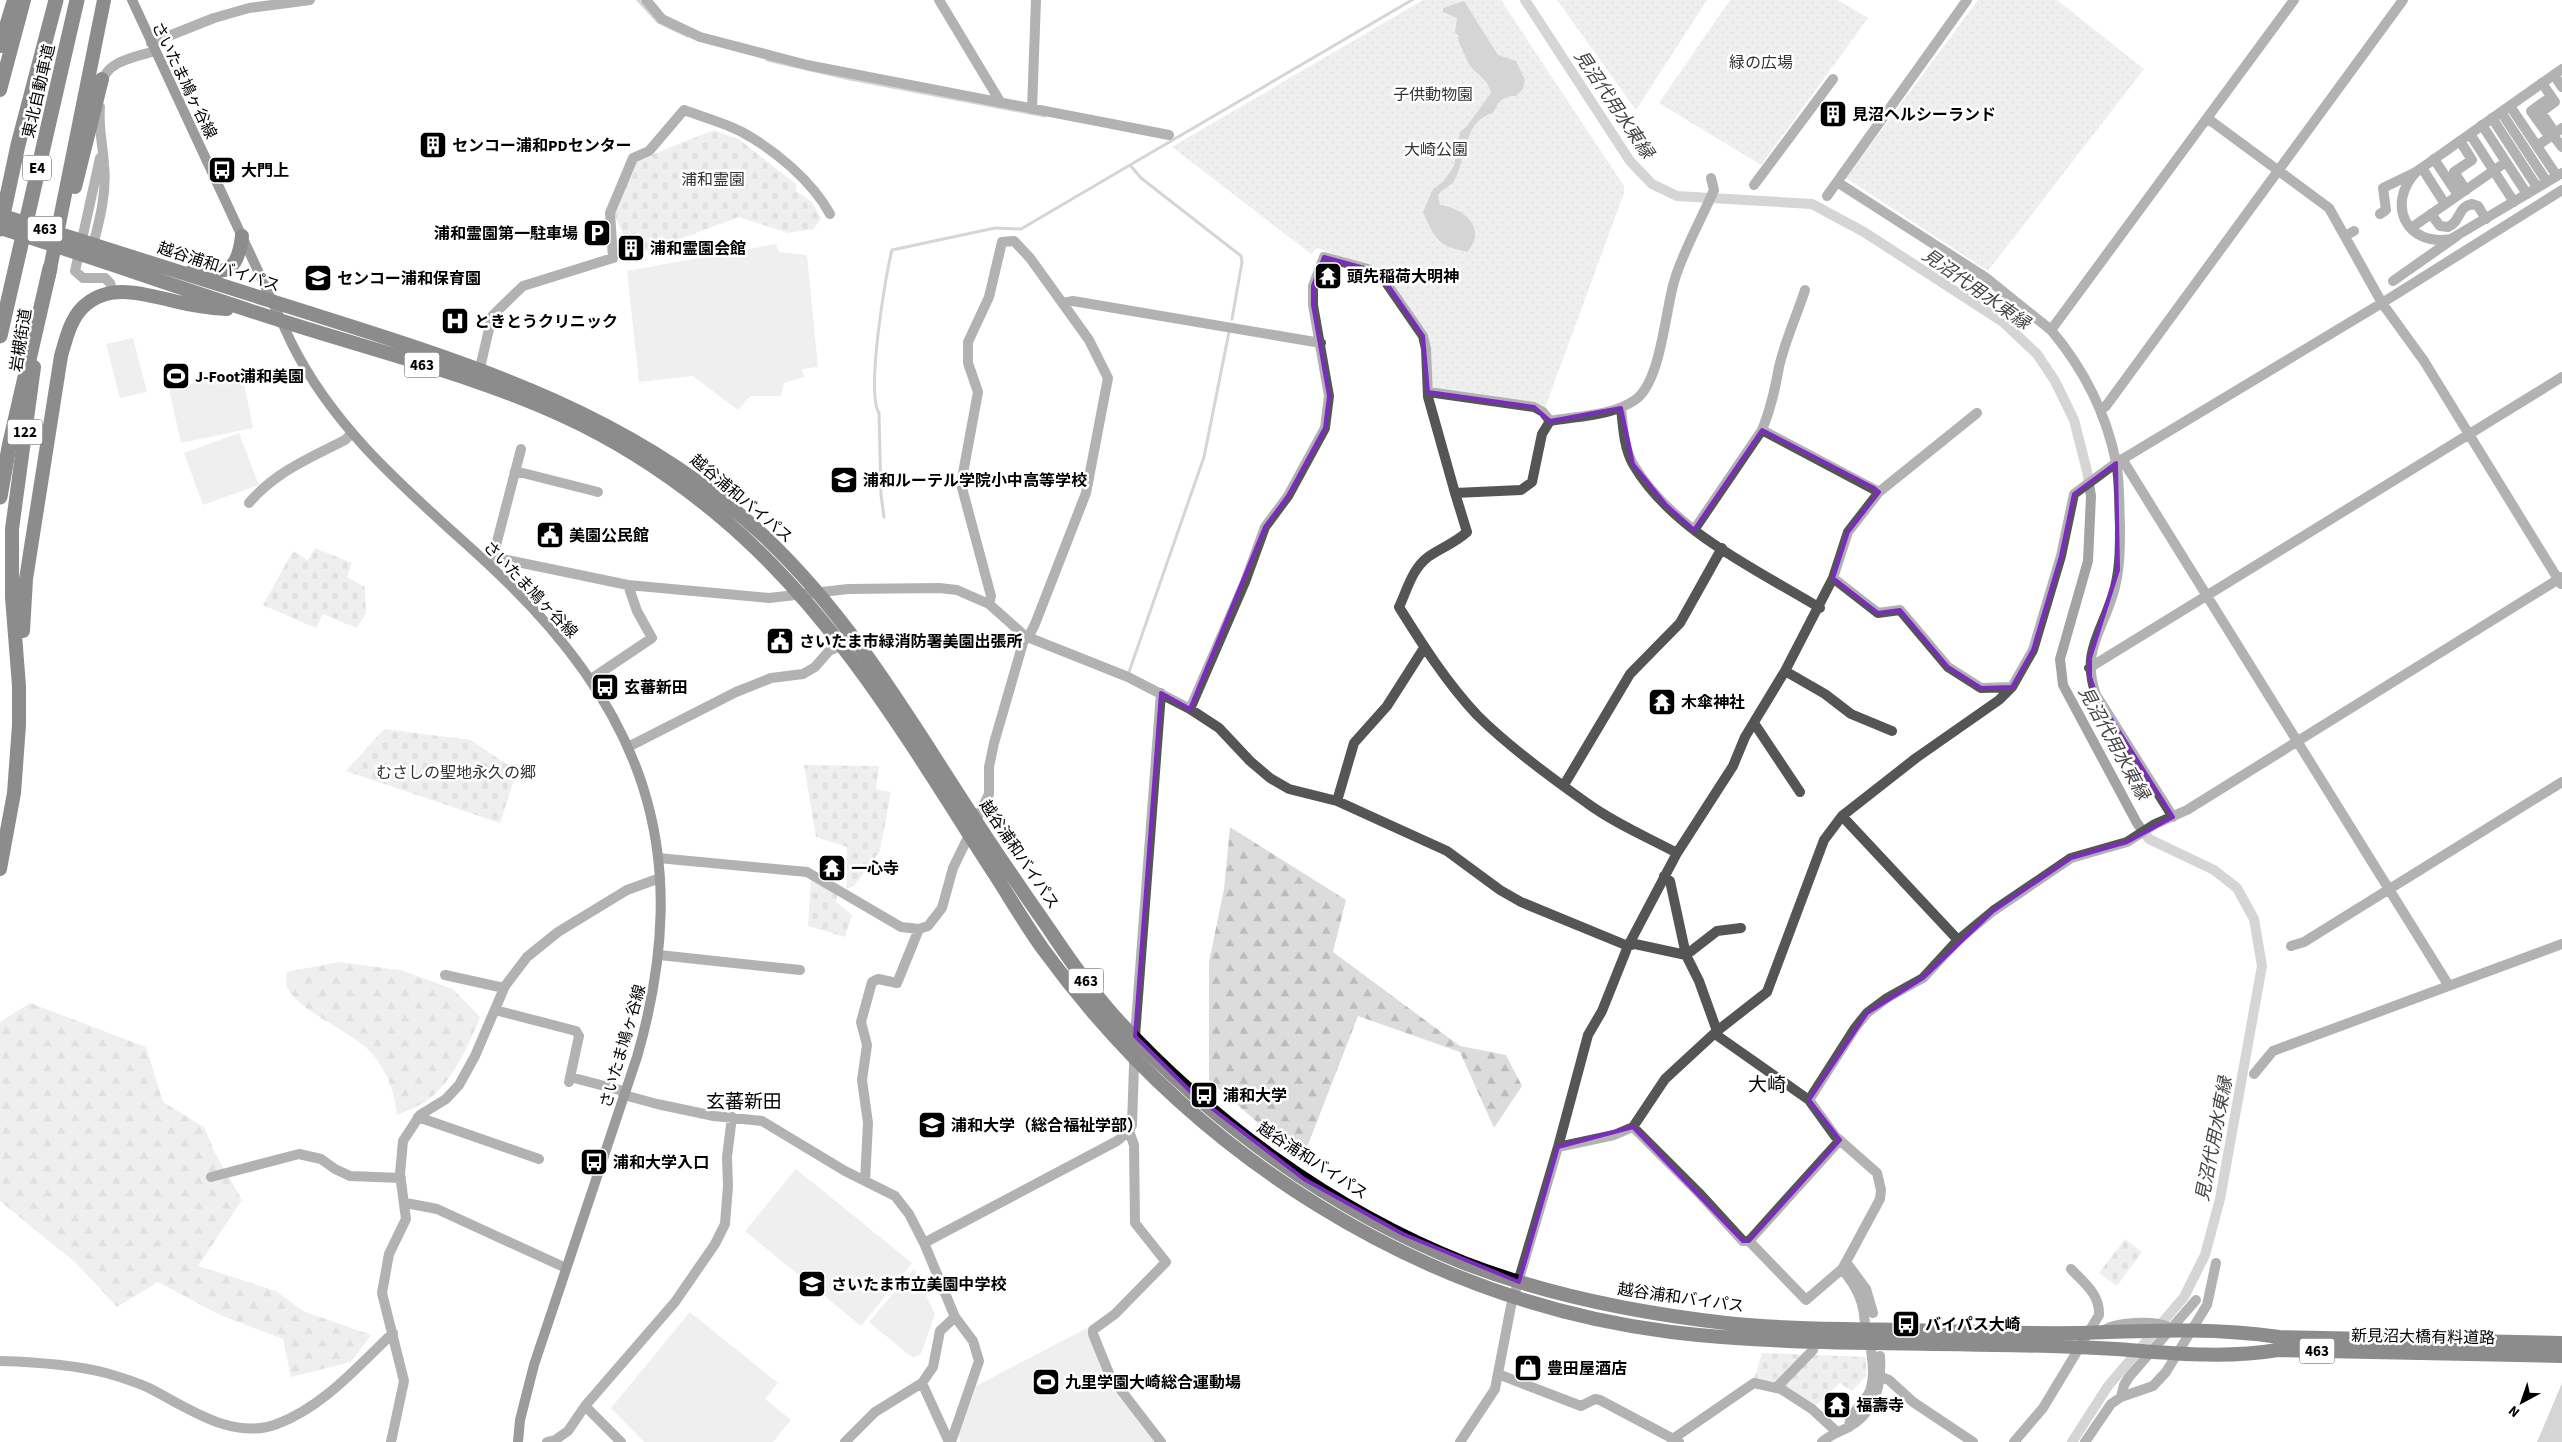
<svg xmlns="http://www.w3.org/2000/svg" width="2562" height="1442" viewBox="0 0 2562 1442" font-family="'Source Sans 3','Noto Sans JP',sans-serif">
<defs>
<pattern id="forest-firs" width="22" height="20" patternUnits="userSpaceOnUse" patternTransform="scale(1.25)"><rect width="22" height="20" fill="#dcdcdc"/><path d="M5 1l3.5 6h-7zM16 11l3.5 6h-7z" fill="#bbb"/></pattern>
<pattern id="cemetery-stones" width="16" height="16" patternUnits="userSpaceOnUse" patternTransform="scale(1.25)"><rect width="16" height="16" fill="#dcdcdc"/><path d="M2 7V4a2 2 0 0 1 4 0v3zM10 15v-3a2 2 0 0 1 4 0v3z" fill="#bbb"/></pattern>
<pattern id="park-dots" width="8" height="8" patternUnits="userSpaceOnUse" patternTransform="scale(1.25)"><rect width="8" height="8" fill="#dcdcdc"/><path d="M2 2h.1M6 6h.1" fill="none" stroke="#bbb" stroke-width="1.8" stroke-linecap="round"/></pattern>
</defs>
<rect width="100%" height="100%" fill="#fff"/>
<path fill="#dcdcdc" d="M776 244 779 252 807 255 818 367 802 369 804 377 784 383 781 396H750L738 410 693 376 639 382 627 271Z
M133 338 147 392 120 398 106 344Z
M242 373 253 428 181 443 169 389Z
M239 433 259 485 203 505 184 453Z
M796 1169 912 1263 861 1326 745 1231Z
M914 1269 935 1314 921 1354 913 1358 869 1322Z
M690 1312 778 1383 765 1399 791 1420 773 1442H644L611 1408Z
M1087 1328 1104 1378 1156 1442H960L959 1434 976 1386Z"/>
<path fill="url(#forest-firs)" d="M1230 827 1346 900 1333 952 1460 1046 1506 1055 1522 1086 1494 1128 1460 1052 1358 1016 1304 1155 1272 1135 1209 1080V962L1224 889Z
M339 962 400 970 453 989 480 1017C469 1045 451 1085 425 1102 417 1107 406 1111 397 1115 395 1093 388 1074 374 1056 356 1032 297 1012 287 987 285 983 287 976 287 972Z
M30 1003 146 1047 163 1102 204 1127 215 1153 242 1200 198 1266 276 1291 303 1311 371 1335 351 1362 291 1377 283 1339 220 1315 158 1282 117 1307 77 1264 0 1201V1022Z"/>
<path fill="url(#cemetery-stones)" d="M714 130 740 140 797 185 796 191 812 202 821 218 814 229 788 233 739 217 645 252 638 233 625 237 614 215 636 161Z
M315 548 352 563 347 577 365 587 366 613 357 628 323 614 316 628 263 605 293 551 308 560Z
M384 729 471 740 506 764H519L500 823 346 771Z
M804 765 879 766 876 789 891 792 880 851 854 886 847 889V847L816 837Z
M811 879 838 893 836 902 852 915 845 937 808 926Z
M2125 1239 2142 1252 2117 1286 2099 1273Z
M1762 1353 1866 1357V1376L1852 1391 1840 1383 1814 1407 1754 1379Z"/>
<path fill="url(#park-dots)" d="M1423 0H1501L1624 186V193L1545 408 1437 391 1432 386 1429 348 1369 267 1317 248 1311 254 1172 147Z
M1557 0H1707L1636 110Z
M1730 0H1838L1868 18 1761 165 1659 103Z
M1978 0H2057L2144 69 1988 271 1846 178Z"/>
<path fill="#a3a3a3" d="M1464 1 1498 55 1516 61 1525 80 1523 89 1516 96C1503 95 1498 102 1493 113 1463 121 1467 157 1455 179 1451 187 1442 188 1438 195L1440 205C1464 208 1488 229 1467 252 1462 250 1457 250 1452 248 1435 243 1430 227 1423 212L1433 189 1443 182 1454 166 1460 132 1467 126 1491 93C1489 81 1478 75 1471 67 1466 60 1463 49 1458 41L1459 36 1455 33 1457 18 1443 12V8Z
M2562 1383V1442H2537Z"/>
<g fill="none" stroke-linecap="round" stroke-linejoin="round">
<path stroke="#a3a3a3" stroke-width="3" d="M638 0 658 22 687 36
M767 60 850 79 1045 116
M1232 319 1242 262 1241 256 1141 178 1130 165 1412 0
M884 517 881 495 879 413C866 393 885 277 892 250L995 228 1021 229 1130 165
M1129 672 1204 457 1229 332"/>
<path stroke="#a3a3a3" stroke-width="10" d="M1525 0 1630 161 1652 184 1677 196 1812 204 1864 232 2003 322 2037 354 2055 381 2074 420 2087 471 2091 496 2088 561 2060 659 2063 685 2137 823 2149 839 2214 870 2237 888 2254 919 2262 966 2220 1199 2205 1255 2184 1297 2108 1386 2072 1442"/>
<path stroke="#555" stroke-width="10" d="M646 0 662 19 700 37 807 65 1169 135
M939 0 1001 103
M151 43 214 18 249 8 310 0
M2554 75 2562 87
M2542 83 2555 102 2541 112 2555 133
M102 85C104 61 136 57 155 51
M2545 101 2531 111 2546 132
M1032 109 1036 0
M2207 118 2329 208 2382 303 2424 361 2561 584
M2482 125 2527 194
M2553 135 2562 147
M2460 141 2472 160 2454 172 2466 190
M100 158 75 271 83 278H105L110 283 113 293
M2434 159 2458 195
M2422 168 2445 204
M1837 182 1985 277 2051 330
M1754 185 1833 79
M1827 196 1967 0
M2380 214 2386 210 2383 188 2416 172
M2431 214 2440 226 2448 227C2461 222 2457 207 2472 204L2478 206 2486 219
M2345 236 2354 231
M93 245C100 219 107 191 104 165 103 145 98 127 100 107
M2393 281 2457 236
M1063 303 1073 301 1321 343
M480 368 492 316 523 286 613 258 610 213 633 158 649 151 684 110C703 117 725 123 742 132 775 150 812 181 830 214
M1428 392 1534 407 1543 412 1550 421
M1621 408C1623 427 1624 448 1633 464 1672 531 1756 569 1820 608
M2100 410 2106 406 2403 0
M1762 430 1879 492
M2122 459 2449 986
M515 471 598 492
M249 503C275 472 310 458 345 440L351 434
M1694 530 1762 430C1771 409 1775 389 1779 367 1785 341 1797 315 1805 290
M493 557 628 585 769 598 848 589 939 588 957 590 989 604 1025 636 1128 677 1190 709 1219 728 1250 761 1270 778 1289 789 1337 801 1447 851 1500 890 1521 902 1628 946 1635 944 1686 955 1699 981 1717 1031
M490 561 493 557 521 449
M1833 578 1848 532 1879 492 1977 413
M989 604 991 596 961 484 978 392 968 363V342L989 297 1002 242 1014 241 1030 258 1089 340 1108 378 1086 493 1035 624 1028 638
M2089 668 2562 377
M1785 671 1825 694 1851 714 1892 731
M591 679 652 638 637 611 628 585
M1190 709 1245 582 1265 527 1288 496 1325 428 1329 396 1313 305V286L1324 257 1368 269 1385 281 1423 336 1426 349 1428 397 1455 493
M1754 723 1800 792
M628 747 736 692 771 678 803 674 815 667 829 651 842 645
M1564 785 1630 674 1680 623 1722 548
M1337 801 1354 743 1387 706 1424 648
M1842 816 1958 940
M2173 817 2096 695C2081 652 2101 634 2113 594 2120 572 2120 549 2120 526 2119 506 2120 482 2116 462 2106 413 2083 368 2051 330L2294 0
M1677 853C1647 837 1614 823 1587 803 1550 777 1509 747 1477 715 1447 683 1422 644 1399 607 1407 590 1412 569 1428 557 1441 548 1455 543 1467 532L1455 493 1521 490 1532 482 1542 434 1550 421C1577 416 1612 416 1635 400 1661 382 1665 312 1674 282 1682 253 1702 218 1714 190L1711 178
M658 858 807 872 901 927 919 929 928 926 942 908 953 868 989 794V767L994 743 1025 636
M1664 876 1670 881 1686 955 1717 931 1741 928
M2291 946 2304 942 2562 782
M659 955 800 970
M445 975 504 988
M495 1010 576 1031 579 1036 569 1082
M1715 1034 1809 1100 1835 1136 1877 1173 1881 1190 1880 1199 1846 1262 1842 1269 1806 1300 1749 1241 1840 1140
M2254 1074 2273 1051 2562 944
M570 1077 620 1090 624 1095 657 1104 714 1116 762 1121 845 1171 895 1196 909 1214 924 1243 955 1317 973 1341 979 1361 951 1442
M1809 1100 1855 1028 1867 1013 1887 998 1923 978 1958 940 1993 911 2071 858 2127 842 2155 824 2187 810 2562 577
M418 1117 539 1159
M1633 1127 1699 1193 1743 1241H1749
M1129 1131 1134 1145 1135 1223 1166 1262 1115 1314 1093 1330V1334L1110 1376 1161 1442
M1558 1147 1588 1035 1602 1011 1628 946 1677 853 1733 766 1745 737 1785 671 1833 578 1878 613 1900 610 1948 667 1981 688 2012 687
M211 1177 299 1154 321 1159 335 1169 350 1176 401 1178
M865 1181 868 1123 862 1080 867 1045 861 1022 872 982 878 979 897 983 919 929
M406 1203 437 1209 566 1268
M924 1243 1117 1141 1129 1131 1132 1125 1135 1036 1161 693
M1846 1262 1866 1289 1873 1313
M1842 1269C1858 1288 1865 1304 1865 1329
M2103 1331C2114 1322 2156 1320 2168 1327
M0 1361C35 1362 72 1364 106 1373 120 1377 136 1382 149 1388 187 1407 232 1441 277 1424 323 1407 358 1366 393 1333
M1498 1374 1581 1406 1595 1399 1600 1400 1679 1442
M1881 1377 1889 1380 1913 1402 1973 1442
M922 1383 949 1442
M1776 1388 1813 1350
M2121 1397 2124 1385 2129 1377 2196 1300
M585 1406 621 1442
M1849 1426C1850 1413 1863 1404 1869 1393 1876 1378 1872 1358 1870 1342
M1674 1438 1754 1383 1781 1389 1812 1409 1837 1432
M391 1442 404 1381 382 1293 389 1254 406 1219 400 1174 403 1141 420 1115 446 1099 459 1085 475 1056 505 986 527 957 558 932 627 890 660 878
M547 1442 555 1440 568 1431 585 1406 675 1302 715 1244 725 1224 728 1186 727 1157 732 1117
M845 1442 875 1412 922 1383 933 1367 940 1331 955 1317
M1460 1442 1495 1389 1511 1306 1558 1147 1614 1135 1633 1127 1665 1079 1717 1031 1767 992 1824 840 1842 816 1916 758 1999 700 2012 687 2033 650 2061 556 2074 494 2116 463 2382 303 2562 190
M1822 1442C1830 1435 1839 1432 1849 1427 1875 1412 1882 1385 1880 1356
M2014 1442 2043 1408 2099 1315C2100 1294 2084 1283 2071 1269
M2085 1442 2111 1404 2121 1397 2153 1386 2166 1372 2207 1305 2216 1263"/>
<path stroke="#555" stroke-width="10" d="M2562 69 2416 172C2386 204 2406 247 2451 239L2562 173
M2510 106 2557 176
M2501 112 2547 182
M2492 118 2537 187
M2470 134 2514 202
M2537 146 2562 128
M2411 228 2506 162"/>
<path stroke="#222" stroke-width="10" d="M132 0 292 344C337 434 413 495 486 562 642 706 697 849 637 1057L534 1365 520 1420 518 1442"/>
<path stroke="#000" stroke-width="14" d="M0 46 14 0
M0 90 24 0
M75 187 102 79
M0 215C103 248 206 280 309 313 474 365 636 415 765 537 850 618 903 709 966 806 993 848 1021 889 1049 929 1069 959 1090 989 1114 1016 1210 1121 1331 1210 1464 1263 1547 1295 1637 1313 1726 1323 1784 1329 1843 1329 1902 1330 1960 1331 2019 1334 2077 1333 2144 1331 2212 1327 2279 1337L2562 1343
M0 228C99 259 196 294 295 325 384 353 478 377 563 416 620 442 674 478 722 518 836 614 912 746 992 870 1009 896 1025 924 1043 949 1192 1154 1418 1300 1671 1332 1778 1345 1887 1342 1995 1345 2036 1345 2076 1347 2116 1349 2170 1353 2224 1359 2278 1350L2562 1356
M194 267C227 277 238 270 242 236
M48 279 104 0
M23 631 26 579 61 356C66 339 70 320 83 307 110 281 147 295 178 302 194 306 210 308 227 309
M0 869 14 793 19 725V686L12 597V529L34 367"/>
<path stroke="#000" stroke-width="15" d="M0 229 18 145 56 0
M0 336 77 0
M0 497 9 447 50 268"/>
</g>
<path d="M0 0H2562V1442H0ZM1324 257 1368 269 1385 281 1423 336 1428 392 1534 407 1550 421 1621 408 1633 464 1666 505 1694 530 1762 430 1874 488 1879 492 1848 532 1833 578 1878 613 1900 610 1948 667 1981 688 2012 687 2033 650 2061 556 2074 494 2116 463 2118 570 2090 658V677L2096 695 2173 817 2127 842 2071 858 1993 911 1923 978 1867 1013 1809 1100 1840 1140 1749 1241H1743L1633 1127 1558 1147 1519 1282 1403 1234 1304 1179 1192 1093 1135 1036 1161 693 1190 709 1265 527 1288 496 1325 428 1329 396 1313 305V286Z" fill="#fff" fill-opacity=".55" fill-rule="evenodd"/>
<path fill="none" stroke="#7b2cbf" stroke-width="4" stroke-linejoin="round" d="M1324 257 1368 269 1385 281 1423 336 1428 392 1534 407 1550 421 1621 408 1633 464 1666 505 1694 530 1762 430 1874 488 1879 492 1848 532 1833 578 1878 613 1900 610 1948 667 1981 688 2012 687 2033 650 2061 556 2074 494 2116 463 2118 570 2090 658V677L2096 695 2173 817 2127 842 2071 858 1993 911 1923 978 1867 1013 1809 1100 1840 1140 1749 1241H1743L1633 1127 1558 1147 1519 1282 1403 1234 1304 1179 1192 1093 1135 1036 1161 693 1190 709 1265 527 1288 496 1325 428 1329 396 1313 305V286Z"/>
<defs>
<g id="building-square" transform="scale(1.4375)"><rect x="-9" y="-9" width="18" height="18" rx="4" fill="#000" stroke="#fff"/><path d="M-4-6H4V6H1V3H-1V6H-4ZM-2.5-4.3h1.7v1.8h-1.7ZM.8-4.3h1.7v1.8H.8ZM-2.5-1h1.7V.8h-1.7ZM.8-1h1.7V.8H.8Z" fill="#fff"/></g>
<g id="bus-square" transform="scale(1.4375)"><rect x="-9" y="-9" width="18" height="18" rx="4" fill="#000" stroke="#fff"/><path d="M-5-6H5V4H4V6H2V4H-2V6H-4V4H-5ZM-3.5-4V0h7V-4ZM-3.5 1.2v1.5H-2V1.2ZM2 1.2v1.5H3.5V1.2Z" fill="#fff"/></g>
<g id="parking-square" transform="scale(1.4375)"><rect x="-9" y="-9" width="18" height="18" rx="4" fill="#000" stroke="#fff"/><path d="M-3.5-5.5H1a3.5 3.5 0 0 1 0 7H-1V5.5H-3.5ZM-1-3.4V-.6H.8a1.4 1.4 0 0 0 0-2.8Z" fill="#fff"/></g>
<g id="temple-square" transform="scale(1.4375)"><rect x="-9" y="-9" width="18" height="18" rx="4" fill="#000" stroke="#fff"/><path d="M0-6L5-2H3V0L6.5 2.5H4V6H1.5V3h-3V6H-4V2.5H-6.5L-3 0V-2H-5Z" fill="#fff"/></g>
<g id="school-square" transform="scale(1.4375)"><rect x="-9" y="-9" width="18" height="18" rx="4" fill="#000" stroke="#fff"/><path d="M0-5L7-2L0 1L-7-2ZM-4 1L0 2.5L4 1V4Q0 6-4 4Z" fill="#fff"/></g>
<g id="hospital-square" transform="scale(1.4375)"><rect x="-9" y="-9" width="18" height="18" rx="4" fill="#000" stroke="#fff"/><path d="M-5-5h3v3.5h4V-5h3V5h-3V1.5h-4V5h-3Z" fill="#fff"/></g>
<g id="stadium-square" transform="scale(1.4375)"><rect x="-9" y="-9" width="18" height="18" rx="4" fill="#000" stroke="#fff"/><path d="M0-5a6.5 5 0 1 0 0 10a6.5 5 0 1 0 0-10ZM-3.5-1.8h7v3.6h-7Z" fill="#fff"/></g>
<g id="civic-square" transform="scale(1.4375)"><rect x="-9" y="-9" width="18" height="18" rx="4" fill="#000" stroke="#fff"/><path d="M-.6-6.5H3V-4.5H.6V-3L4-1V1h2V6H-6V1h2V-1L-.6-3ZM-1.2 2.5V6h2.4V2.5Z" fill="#fff"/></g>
<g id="university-square" transform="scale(1.4375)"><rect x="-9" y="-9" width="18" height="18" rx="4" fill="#000" stroke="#fff"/><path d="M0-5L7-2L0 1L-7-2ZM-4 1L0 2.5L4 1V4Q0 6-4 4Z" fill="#fff"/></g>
<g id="shop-square" transform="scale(1.4375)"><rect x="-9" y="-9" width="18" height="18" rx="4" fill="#000" stroke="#fff"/><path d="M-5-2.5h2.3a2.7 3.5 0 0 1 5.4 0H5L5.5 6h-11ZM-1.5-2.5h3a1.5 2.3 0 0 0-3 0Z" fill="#fff"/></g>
</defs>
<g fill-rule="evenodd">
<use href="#building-square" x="1833" y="114"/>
<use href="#building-square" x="433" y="145"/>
<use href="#bus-square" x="222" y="170"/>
<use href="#parking-square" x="597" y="233"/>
<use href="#building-square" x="631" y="248"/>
<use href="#temple-square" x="1328" y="276"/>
<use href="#school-square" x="318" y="278"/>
<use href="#hospital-square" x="455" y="321"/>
<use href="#stadium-square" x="176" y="376"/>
<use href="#school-square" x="844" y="480"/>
<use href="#civic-square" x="550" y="535"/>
<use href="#civic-square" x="780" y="641"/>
<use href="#bus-square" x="605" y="687"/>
<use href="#temple-square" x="1662" y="702"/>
<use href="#temple-square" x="832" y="868"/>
<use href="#bus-square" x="1204" y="1095"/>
<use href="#university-square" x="932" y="1125"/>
<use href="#bus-square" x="594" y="1162"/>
<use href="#school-square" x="812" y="1284"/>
<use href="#bus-square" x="1906" y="1324"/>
<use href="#shop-square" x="1528" y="1368"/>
<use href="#stadium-square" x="1046" y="1382"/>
<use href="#temple-square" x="1837" y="1405"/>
</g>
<g text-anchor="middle" stroke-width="5" stroke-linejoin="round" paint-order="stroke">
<g fill="#fff" stroke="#4c4c4c" stroke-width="1">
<rect x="23" y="155.5" width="28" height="25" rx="4"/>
<rect x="27.5" y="216.5" width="35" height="25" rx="4"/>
<rect x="404.5" y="352.5" width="35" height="25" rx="4"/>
<rect x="7.5" y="419.5" width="35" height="25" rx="4"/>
<rect x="1068.5" y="968.5" width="35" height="25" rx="4"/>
<rect x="2299.5" y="1338.5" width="35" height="25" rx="4"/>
</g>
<g font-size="15" font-weight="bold" fill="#000">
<text x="37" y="173">E4</text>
<text x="45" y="234">463</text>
<text x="422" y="370">463</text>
<text x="25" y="437">122</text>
<text x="1086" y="986">463</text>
<text x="2317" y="1356">463</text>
</g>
<g font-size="16" fill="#333" stroke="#fff">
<text x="1761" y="68">緑の広場</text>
<text x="1433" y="100">子供動物園</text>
<text x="1436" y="155">大崎公園</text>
<text x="713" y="185">浦和霊園</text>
<text x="456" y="778">むさしの聖地永久の郷</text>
</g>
<g font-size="16" fill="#000" stroke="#fff">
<text transform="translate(185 80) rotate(64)" y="6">さいたま鳩ヶ谷線</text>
<text transform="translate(38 91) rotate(-77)" y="6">東北自動車道</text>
<text transform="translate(219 266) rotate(18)" y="6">越谷浦和バイパス</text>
<text transform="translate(20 340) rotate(-81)" y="6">岩槻街道</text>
<text transform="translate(742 498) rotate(40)" y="6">越谷浦和バイパス</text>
<text transform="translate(531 589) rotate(46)" y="6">さいたま鳩ヶ谷線</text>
<text transform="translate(1020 854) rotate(56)" y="6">越谷浦和バイパス</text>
<text transform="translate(622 1046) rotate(-74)" y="6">さいたま鳩ヶ谷線</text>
<text transform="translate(1313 1160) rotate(33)" y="6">越谷浦和バイパス</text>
<text transform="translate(1681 1297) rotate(8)" y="6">越谷浦和バイパス</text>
<text transform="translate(2423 1336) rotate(1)" y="6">新見沼大橋有料道路</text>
</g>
<g font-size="16" font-weight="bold" fill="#000" stroke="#fff" text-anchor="start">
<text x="1852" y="120">見沼ヘルシーランド</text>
<text x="452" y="151">センコー浦和PDセンター</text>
<text x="241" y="176">大門上</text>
<text x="578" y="239" text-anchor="end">浦和霊園第一駐車場</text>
<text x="650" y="254">浦和霊園会館</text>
<text x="1347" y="282">頭先稲荷大明神</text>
<text x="337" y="284">センコー浦和保育園</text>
<text x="474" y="327">ときとうクリニック</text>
<text x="195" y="382">J-Foot浦和美園</text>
<text x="863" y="486">浦和ルーテル学院小中高等学校</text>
<text x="569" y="541">美園公民館</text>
<text x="799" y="647">さいたま市緑消防署美園出張所</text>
<text x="624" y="693">玄蕃新田</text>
<text x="1681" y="708">木傘神社</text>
<text x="851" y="874">一心寺</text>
<text x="1223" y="1101">浦和大学</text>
<text x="951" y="1131">浦和大学（総合福祉学部）</text>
<text x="613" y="1168">浦和大学入口</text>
<text x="831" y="1290">さいたま市立美園中学校</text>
<text x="1925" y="1330">バイパス大崎</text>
<text x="1547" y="1374">豊田屋酒店</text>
<text x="1065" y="1388">九里学園大崎総合運動場</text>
<text x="1856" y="1411">福壽寺</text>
</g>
<g font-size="18" font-style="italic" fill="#444" stroke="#fff">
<text transform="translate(1614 104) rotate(56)" y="6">見沼代用水東縁</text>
<text transform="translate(1976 289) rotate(35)" y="6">見沼代用水東縁</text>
<text transform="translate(2114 743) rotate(61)" y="6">見沼代用水東縁</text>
<text transform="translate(2214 1139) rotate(-79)" y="6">見沼代用水東縁</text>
</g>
<g font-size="19" fill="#000" stroke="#fff">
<text x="1767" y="1091">大崎</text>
<text x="744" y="1108">玄蕃新田</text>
</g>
</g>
<g transform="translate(2522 1402) rotate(220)" stroke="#ffffff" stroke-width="4" paint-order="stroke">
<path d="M0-4L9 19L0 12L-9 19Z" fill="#000000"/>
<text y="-8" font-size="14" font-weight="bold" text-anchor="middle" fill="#000000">N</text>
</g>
</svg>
